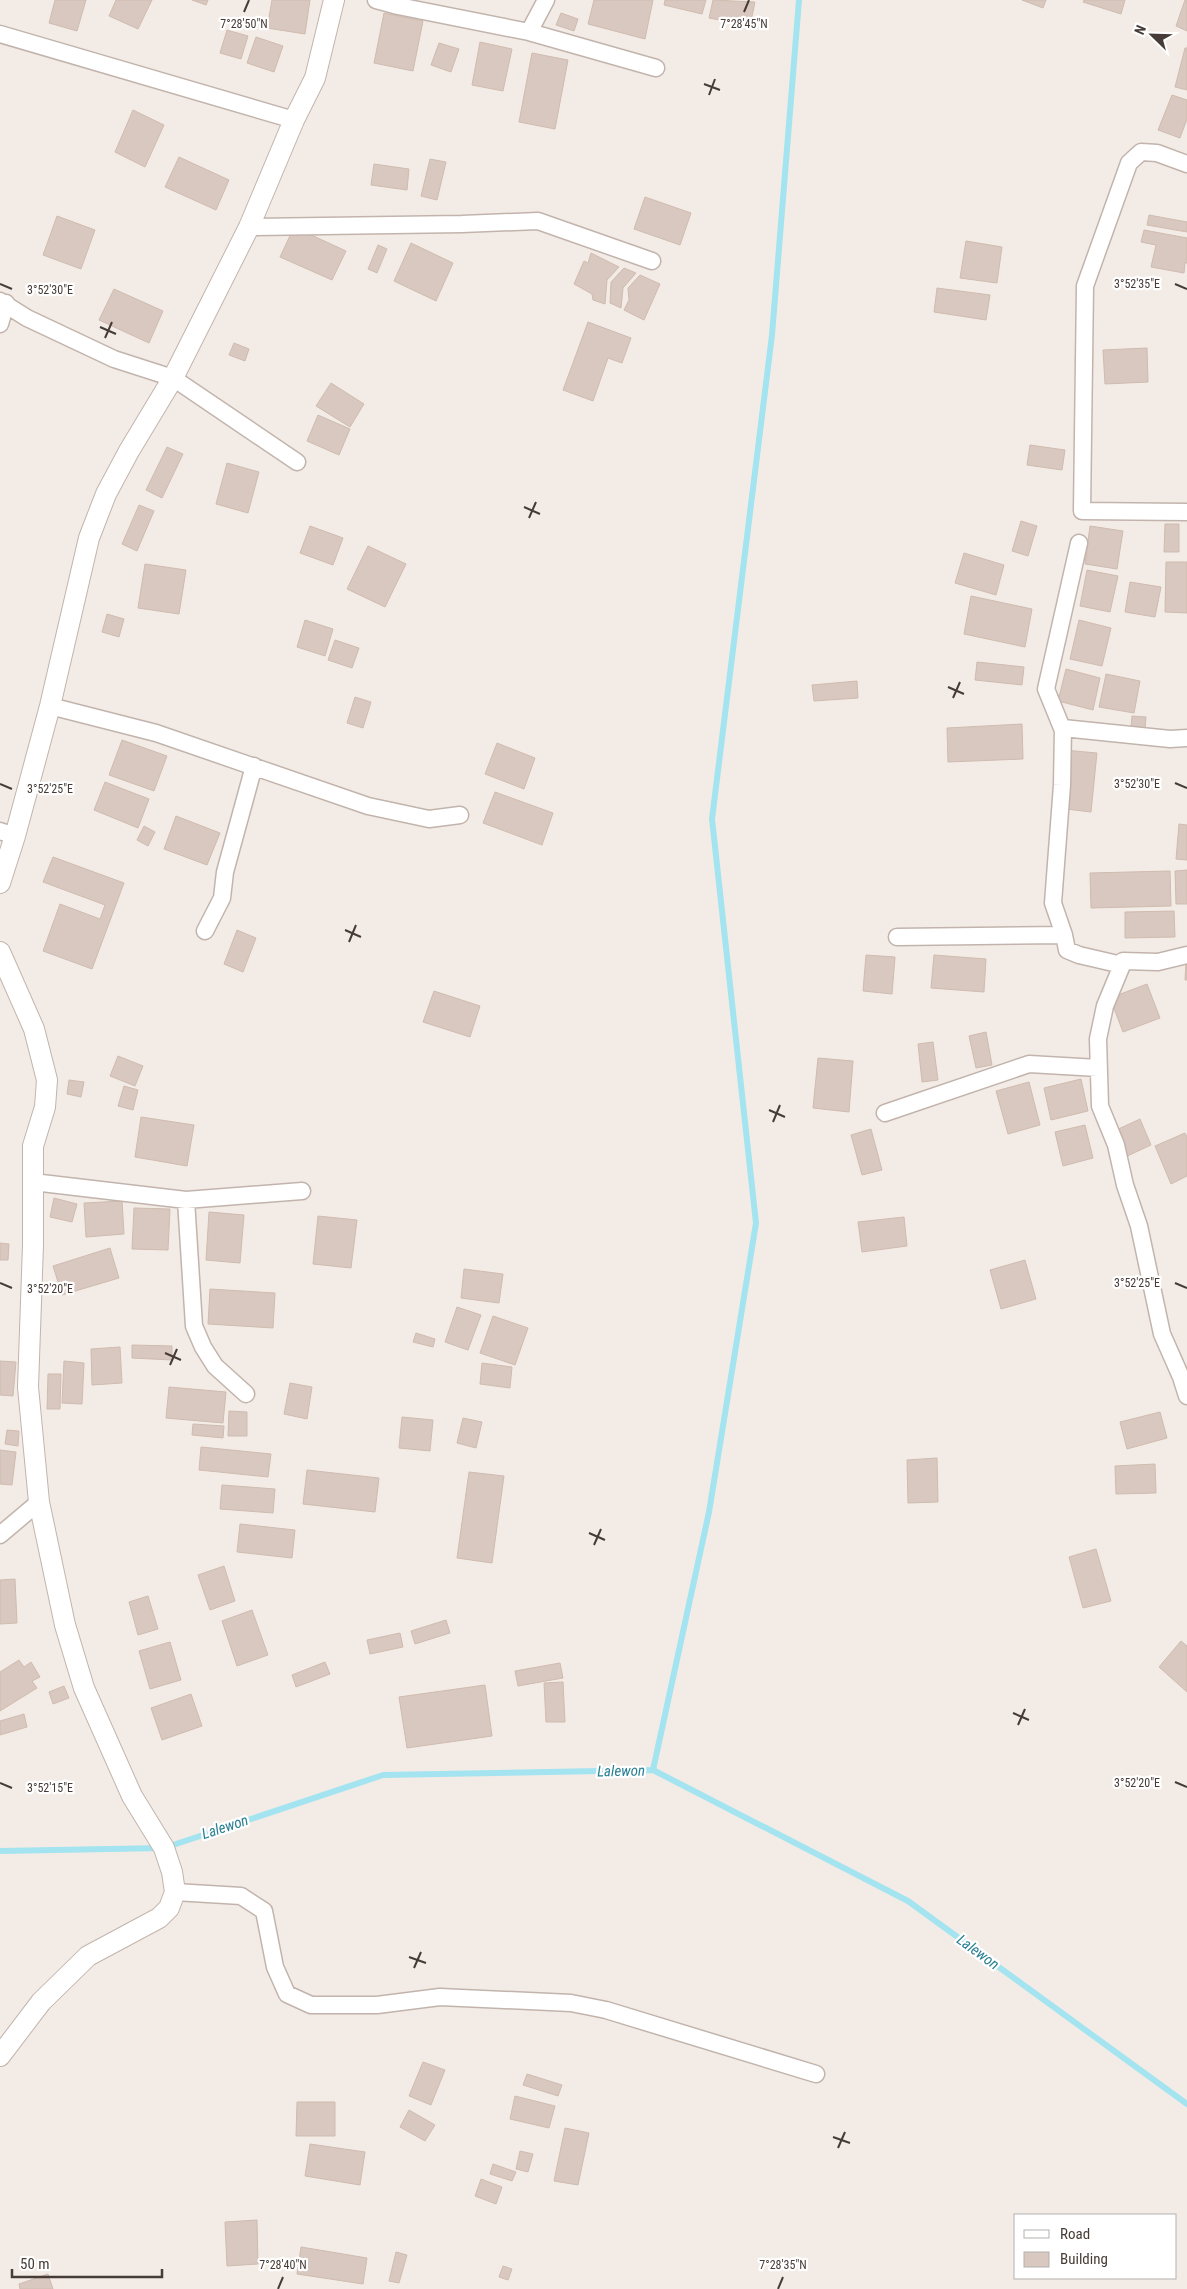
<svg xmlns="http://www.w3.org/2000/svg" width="1187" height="2289" viewBox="0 0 1187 2289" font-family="'Roboto Condensed',sans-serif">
<rect width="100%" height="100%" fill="#f3ece6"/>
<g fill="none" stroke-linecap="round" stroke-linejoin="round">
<path stroke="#a3e4f0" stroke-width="6" d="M653 1770 709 1512 756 1223 712 819 772 335 799 0
M0 1851 164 1848 383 1775 653 1770 908 1901 1187 2104"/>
</g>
<path fill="#d8c8bf" stroke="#d0bbaf" d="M55 0H86L77 31 49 23Z
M116 0H152L138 29 109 16Z
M192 0H208L206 5Z
M272 0H310L305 34 267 28Z
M594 0H653L645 39 588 24Z
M665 0H706L702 14 664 5Z
M713 0 755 2 750 26 709 18Z
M1022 0H1046L1043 8Z
M1084 0H1125L1121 14 1083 2Z
M1185 0H1187V31L1176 26Z
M384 13 423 21 413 71 374 63Z
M561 13 578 19 574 31 556 25Z
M227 30 248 36 241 59 220 53Z
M256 37 283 46 274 72 247 63Z
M480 42 512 49 503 91 472 85Z
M439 43 459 49 451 72 431 65Z
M1185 48H1187V90L1175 87Z
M532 53 568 60 555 129 519 122Z
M1172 95 1187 100V119L1180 138 1158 130Z
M133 110 164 125 145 167 115 152Z
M179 157 229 180 216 210 165 187Z
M430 159 446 162 437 200 421 196Z
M374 164 409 169 407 190 371 185Z
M645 197 691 213 680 245 634 229Z
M1149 215 1187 222V232L1147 225Z
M57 216 95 230 81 269 43 255Z
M294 227 346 251 332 280 280 257Z
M1144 230 1187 238V263H1185L1184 273 1151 267 1156 245 1141 242Z
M966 241 1002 247 997 283 960 278Z
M411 243 453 263 436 301 394 281Z
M378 245 387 249 377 273 368 269Z
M591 253 619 267 607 280 605 304 593 300 592 294 574 284 584 261 588 263Z
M624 268 636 273 623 288 621 308 610 303 611 282Z
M640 275 660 284 644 320 624 310 629 300 628 288Z
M937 288 990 295 986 320 934 312Z
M114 289 163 311 149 343 99 320Z
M588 322 631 338 622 363 608 358 593 401 563 390Z
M234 343 249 349 245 361 229 355Z
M1147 348 1148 382 1105 384 1103 350Z
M331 383 364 404 350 427 316 406Z
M318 415 350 429 339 455 307 441Z
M1030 445 1065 450 1062 470 1027 465Z
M167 447 183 454 162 498 146 490Z
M227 463 259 472 248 513 216 504Z
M139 505 154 511 137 551 122 544Z
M1021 521 1037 526 1028 556 1012 551Z
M1165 524H1179V552H1164Z
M310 526 343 538 333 565 300 553Z
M1090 526 1123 531 1117 569 1085 564Z
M368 546 406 564 385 607 347 589Z
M964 553 1004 565 996 595 955 583Z
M1166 562H1187V613L1165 612Z
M145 564 186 570 179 614 138 608Z
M1087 570 1118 576 1110 612 1080 606Z
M1130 582 1161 587 1155 617 1125 612Z
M971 596 1032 609 1025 647 964 634Z
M107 614 124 619 119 637 102 632Z
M305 620 333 629 325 656 297 647Z
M1079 620 1111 628 1102 666 1070 659Z
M335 640 359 648 352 668 328 660Z
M977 662 1024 667 1022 685 975 680Z
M1066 669 1100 678 1093 710 1058 701Z
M1106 674 1140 681 1134 713 1099 707Z
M857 681 858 698 814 701 812 685Z
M355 697 371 702 363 728 347 723Z
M1132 716 1146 717 1145 729 1131 728Z
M1022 724 1023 759 948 762 947 728Z
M122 740 167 756 154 791 109 775Z
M497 743 535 758 524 789 485 774Z
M1064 750 1097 753 1091 812 1058 808Z
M105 782 149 799 138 828 94 810Z
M495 792 553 813 542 845 483 823Z
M176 816 220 833 207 865 164 849Z
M1179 824 1187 825V860L1176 859Z
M144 826 155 832 148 846 137 840Z
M53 857 124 883 92 969 43 951 60 904 100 919 105 905 43 882Z
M1187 870V904H1176L1175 871Z
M1170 871 1171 906 1091 908 1090 873Z
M1174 911 1175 937 1125 938V912Z
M237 930 256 938 243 972 224 964Z
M866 955 895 957 892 994 863 991Z
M934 955 986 959 984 992 931 988Z
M1186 962H1187V980H1185Z
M1147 984 1160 1018 1123 1032 1110 998Z
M434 991 480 1006 470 1037 423 1022Z
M986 1032 992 1065 976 1068 969 1036Z
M933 1042 938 1080 922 1082 918 1044Z
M118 1056 143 1066 135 1086 110 1076Z
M818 1058 853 1061 849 1112 813 1108Z
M1081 1079 1088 1111 1051 1120 1044 1088Z
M69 1080 84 1082 81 1097 67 1094Z
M1029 1082 1040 1125 1008 1134 996 1091Z
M124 1086 138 1090 133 1110 118 1106Z
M141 1117 194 1125 187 1166 135 1157Z
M1140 1119 1151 1145 1123 1158 1112 1132Z
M1085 1125 1093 1158 1063 1166 1055 1132Z
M871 1129 882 1170 862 1175 851 1135Z
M1185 1133 1187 1137V1176L1171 1184 1155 1146Z
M54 1198 77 1204 72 1222 50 1217Z
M122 1201 124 1234 86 1237 84 1203Z
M134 1208 170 1209 168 1250 132 1249Z
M209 1212 244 1215 240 1263 206 1260Z
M318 1216 357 1220 351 1268 313 1264Z
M904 1217 907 1246 862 1252 858 1222Z
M0 1243 9 1244 8 1260H0Z
M110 1248 119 1278 62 1295 53 1266Z
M1025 1260 1036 1299 1001 1309 990 1270Z
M464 1269 503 1274 499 1303 461 1298Z
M210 1289 275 1293 273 1328 208 1324Z
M457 1307 481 1315 468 1350 445 1342Z
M493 1316 528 1328 515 1365 480 1353Z
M416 1333 435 1339 433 1347 413 1342Z
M132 1345 172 1346V1360L132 1358Z
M120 1347 122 1383 92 1385 91 1349Z
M0 1361 16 1362 13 1396 0 1395Z
M64 1361 84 1363 82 1404 62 1403Z
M482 1363 512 1367 510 1388 480 1384Z
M48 1374H61L60 1409H47Z
M290 1383 312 1387 307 1419 284 1414Z
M169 1387 226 1392 223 1423 166 1418Z
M229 1411 247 1412V1436H228Z
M1160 1412 1167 1438 1127 1449 1120 1422Z
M402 1417 433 1420 430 1451 399 1448Z
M463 1418 482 1422 476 1448 457 1443Z
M193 1424 224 1426 223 1438 192 1435Z
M7 1430 19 1431 18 1446 5 1444Z
M201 1447 271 1454 268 1477 199 1470Z
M0 1450 16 1452 12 1485 0 1484Z
M937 1458 938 1502 908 1503 907 1460Z
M1155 1464 1156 1493 1116 1494 1115 1466Z
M307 1470 379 1478 375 1512 303 1504Z
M469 1472 504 1476 492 1563 457 1558Z
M222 1485 275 1489 273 1513 220 1509Z
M240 1524 295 1530 292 1558 237 1552Z
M1096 1549 1111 1601 1083 1608 1069 1557Z
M224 1566 235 1601 210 1610 198 1575Z
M15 1579 17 1623 0 1624V1580Z
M148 1596 158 1629 138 1635 129 1602Z
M252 1610 268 1655 237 1666 222 1621Z
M446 1620 450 1633 415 1644 411 1631Z
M400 1633 403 1647 370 1654 367 1640Z
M1181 1641 1187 1646V1692L1159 1667Z
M170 1642 181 1680 150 1689 139 1651Z
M19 1660 24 1667 31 1662 40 1677 32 1681 37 1688 0 1711V1672Z
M325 1662 330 1674 296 1687 292 1675Z
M560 1663 563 1678 518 1686 515 1671Z
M563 1682 565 1722H546L544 1683Z
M485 1685 492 1736 407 1748 399 1697Z
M64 1686 69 1698 53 1704 49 1692Z
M191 1694 202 1726 162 1740 151 1708Z
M24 1714 27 1727 0 1735V1721Z
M423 2062 445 2070 431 2105 409 2096Z
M527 2074 562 2085 558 2096 523 2085Z
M515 2096 555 2106 549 2128 510 2119Z
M297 2102H335V2136H296Z
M409 2110 435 2125 425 2141 400 2127Z
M565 2128 589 2133 578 2185 554 2181Z
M310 2144 365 2152 360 2185 305 2176Z
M520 2151 533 2154 528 2172 516 2169Z
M493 2164 516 2172 512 2181 490 2174Z
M481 2179 502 2187 496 2204 475 2196Z
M257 2220 258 2264 227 2266 225 2222Z
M301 2247 367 2258 363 2284 297 2274Z
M396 2252 407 2255 399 2283 389 2281Z
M503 2266 512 2269 508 2280 499 2277Z
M48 2274 53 2289H20L19 2284Z"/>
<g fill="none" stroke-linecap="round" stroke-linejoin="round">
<g stroke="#c2b4ac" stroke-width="19">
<path id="minor" d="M376 0 398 6 529 32 656 68
M529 32 546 0
M0 34 294 120
M1187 164 1157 153 1141 152 1129 163 1085 286 1082 511 1187 512
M249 227 462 224 538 221 652 261
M0 301 27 318 114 359 173 378 297 462
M0 324 6 303
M50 706 156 733 368 806 429 819 460 815
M1064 733 1046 689 1079 543
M1187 738 1170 739 1063 728 1062 785 1053 903 1064 935 1067 950 1079 955 1122 965 1123 961 1158 962 1187 955
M0 831 15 836
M205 931 222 898 225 872 254 766
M897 937 1064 935
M1122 965 1105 1006 1098 1039 1100 1106 1116 1145 1125 1185 1139 1226 1162 1334 1181 1377 1187 1396
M885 1113 1029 1064 1098 1068
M33 1182 186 1200 302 1191
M186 1200 194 1326 203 1347 215 1366 246 1394
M0 1535 39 1502
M175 1892 241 1896 264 1911 275 1967 287 1994 311 2005H377L440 1997 571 2003 606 2010 816 2074"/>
</g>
<g stroke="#c2b4ac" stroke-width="22">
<path id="tertiary" d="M0 883 15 836 50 706 89 538 106 494 129 451 173 378 249 227 294 120 315 78 334 0
M0 952 34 1029 47 1080 45 1107 33 1146V1245L28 1387 39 1502 65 1625 84 1688 132 1796 164 1848 172 1872 175 1892 169 1908 159 1918 88 1956 41 2002 0 2056"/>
</g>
<use href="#minor" stroke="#fff" stroke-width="16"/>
<use href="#tertiary" stroke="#fff" stroke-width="20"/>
</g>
<path fill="none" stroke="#463b36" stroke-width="2" d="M244 12 249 0M744 12 749 0M704 84 720 90M709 95 715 79M0 284 12 289M1175 284 1187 289M100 327 116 334M105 338 112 322M524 507 540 514M529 518 536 502M948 687 964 694M953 698 960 682M1175 783 1187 788M0 784 12 789M345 930 361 937M349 942 356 925M769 1110 785 1117M773 1122 780 1105M0 1283 12 1288M1175 1283 1187 1288M165 1353 181 1360M170 1365 177 1349M589 1533 605 1540M594 1545 601 1529M1013 1713 1029 1720M1018 1725 1025 1709M1175 1782 1187 1787M0 1783 12 1788M409 1957 426 1963M414 1968 421 1952M833 2137 850 2143M838 2148 845 2132M278 2289 283 2277M778 2289 783 2277"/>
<g text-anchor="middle" stroke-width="4.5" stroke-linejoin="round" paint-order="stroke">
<g font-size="15" font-style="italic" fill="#297f92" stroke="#fff">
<text transform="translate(621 1771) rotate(-1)" y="5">Lalewon</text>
<text transform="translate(225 1827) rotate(-18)" y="5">Lalewon</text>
<text transform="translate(978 1952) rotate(36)" y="5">Lalewon</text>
</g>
</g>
<g font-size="12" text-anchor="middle" fill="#463b36" stroke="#fff" stroke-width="4.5" stroke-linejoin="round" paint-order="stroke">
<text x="244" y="28">7°28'50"N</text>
<text x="744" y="28">7°28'45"N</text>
<text x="1137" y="288">3°52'35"E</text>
<text x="50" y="294">3°52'30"E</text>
<text x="1137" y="788">3°52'30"E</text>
<text x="50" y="793">3°52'25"E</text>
<text x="1137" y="1287">3°52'25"E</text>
<text x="50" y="1293">3°52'20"E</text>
<text x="1137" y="1787">3°52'20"E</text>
<text x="50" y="1792">3°52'15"E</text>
<text x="283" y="2269">7°28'40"N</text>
<text x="783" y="2269">7°28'35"N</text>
</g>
<rect x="1014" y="2214" width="162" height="65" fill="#ffffff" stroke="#b5b1af"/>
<rect x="1024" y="2230" width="25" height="8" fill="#ffffff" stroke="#b5b1af"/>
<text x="1060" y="2239" font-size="15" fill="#463b36">Road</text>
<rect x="1024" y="2252" width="25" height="15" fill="#d8c8bf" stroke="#b5b1af"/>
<text x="1060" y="2264" font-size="15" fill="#463b36">Building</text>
<g transform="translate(1152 35) rotate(293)" stroke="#ffffff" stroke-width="4" paint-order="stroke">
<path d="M0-4L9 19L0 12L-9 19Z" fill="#463b36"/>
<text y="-8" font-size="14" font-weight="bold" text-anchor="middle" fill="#463b36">N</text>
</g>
<path d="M12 2269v8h150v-8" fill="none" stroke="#463b36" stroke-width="2.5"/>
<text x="20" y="2269" font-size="15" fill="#463b36" stroke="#ffffff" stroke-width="4" paint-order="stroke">50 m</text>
</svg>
